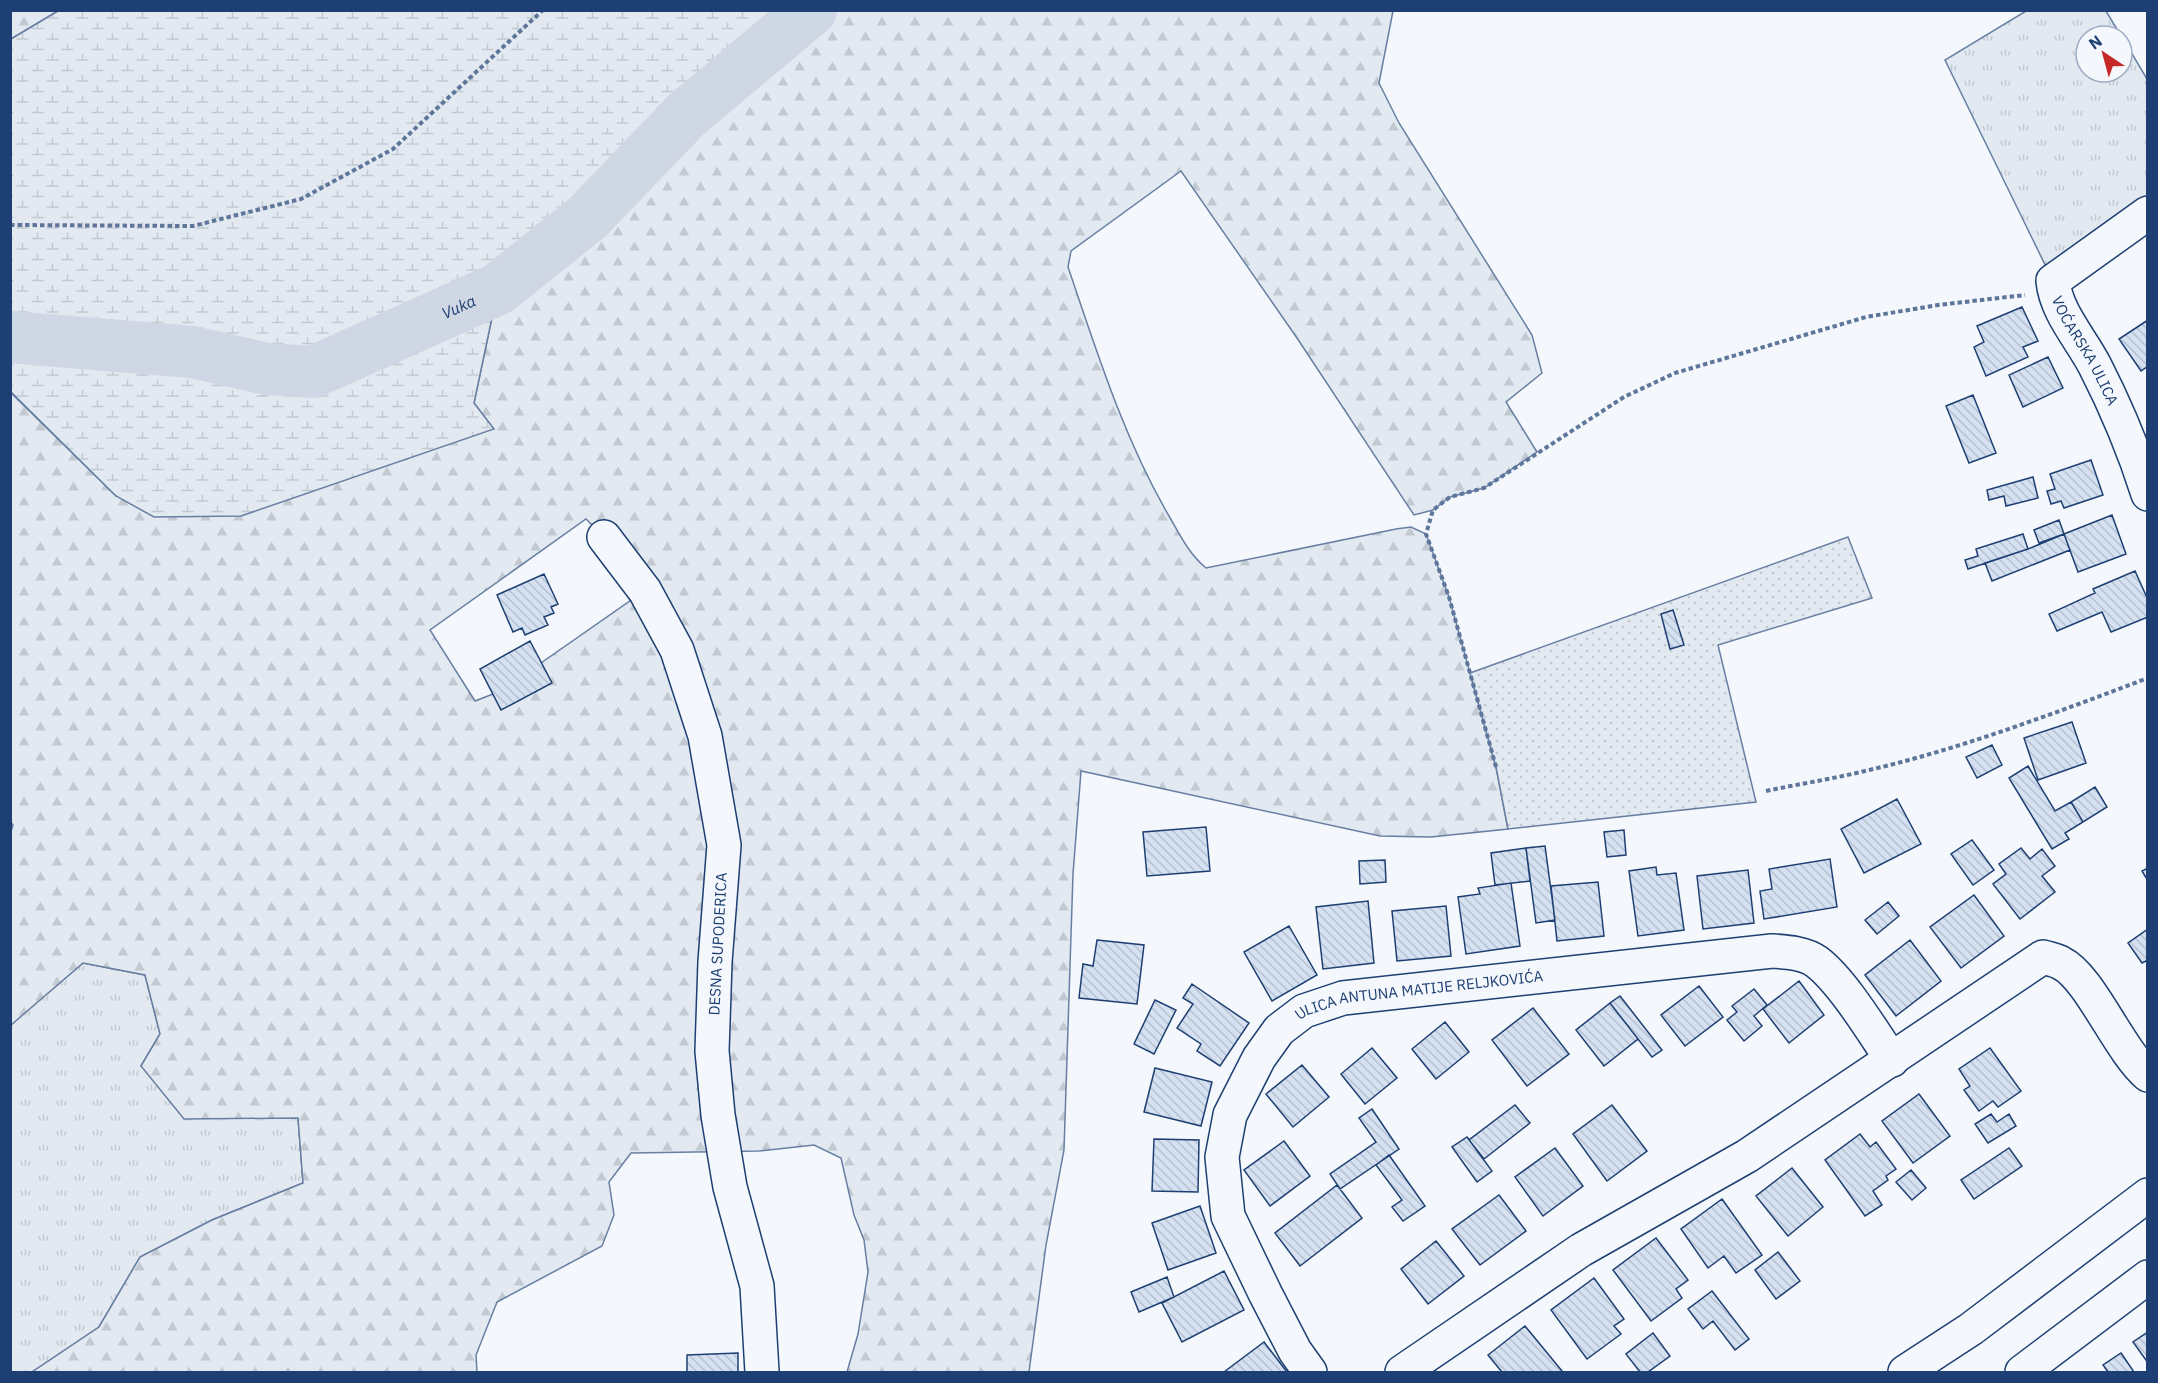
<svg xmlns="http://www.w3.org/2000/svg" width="2158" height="1383" viewBox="0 0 2158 1383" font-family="'IBM Plex Sans',sans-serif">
<defs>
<pattern id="grass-tufts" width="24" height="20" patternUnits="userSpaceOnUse" patternTransform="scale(1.5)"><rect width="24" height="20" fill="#e3e9f0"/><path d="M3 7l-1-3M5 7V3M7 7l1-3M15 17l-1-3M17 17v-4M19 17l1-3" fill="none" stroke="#c2c9d1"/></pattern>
<pattern id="forest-firs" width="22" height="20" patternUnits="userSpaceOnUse" patternTransform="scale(1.5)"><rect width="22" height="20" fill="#e3e9f0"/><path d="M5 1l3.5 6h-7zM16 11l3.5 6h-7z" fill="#c2c9d1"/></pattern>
<pattern id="wetland-marsh" width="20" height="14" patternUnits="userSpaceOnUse" patternTransform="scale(1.5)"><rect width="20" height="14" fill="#e3e9f0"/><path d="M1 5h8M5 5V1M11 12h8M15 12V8" fill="none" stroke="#c2c9d1"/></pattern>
<pattern id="garden-dots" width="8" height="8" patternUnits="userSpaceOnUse" patternTransform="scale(1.5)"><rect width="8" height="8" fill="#e3e9f0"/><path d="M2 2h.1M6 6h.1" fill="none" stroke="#c2c9d1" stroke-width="1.8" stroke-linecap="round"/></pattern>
<pattern id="building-back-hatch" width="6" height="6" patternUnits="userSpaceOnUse" patternTransform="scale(1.5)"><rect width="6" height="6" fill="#d5e0f0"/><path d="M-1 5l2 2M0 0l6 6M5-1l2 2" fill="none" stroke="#b6c1d1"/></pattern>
</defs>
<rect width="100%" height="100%" fill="#f4f7fb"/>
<path fill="url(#grass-tufts)" stroke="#687fa3" stroke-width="1.5" d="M2026 11H2106L2121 36H2086V72H2122V37L2147 79V213L2053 281 1945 60Z
M83 963 145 975 160 1034 141 1066 262 1116 298 1118 303 1183 212 1220 140 1257 99 1327 32 1372H11L10 1025Z"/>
<path fill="url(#forest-firs)" stroke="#687fa3" stroke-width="1.5" fill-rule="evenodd" d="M11 10 58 11 11 39Z
M811 11H1393L1379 83 1399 123 1532 335 1542 373 1506 402 1537 452 1484 488 1450 497 1433 510 1414 515 1297 338 1181 171 1071 251 1068 267C1097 352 1124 439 1169 516 1180 535 1189 554 1206 568L1396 529 1411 527 1426 534 1449 597 1496 767 1508 829 1431 837 1380 836 1081 771 1073 874 1064 1150 1046 1245 1029 1372H847L858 1334 868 1272 864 1240 854 1215 841 1158 814 1145 759 1151 631 1153 609 1182 614 1215 602 1246 497 1302 476 1355 477 1372H32L99 1327 140 1257 212 1220 303 1183 298 1118 184 1119 141 1066 160 1034 145 975 83 963 11 1025 10 835 13 825 10 821V392L116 496 493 429 474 403 498 289 588 217 686 115ZM586 519 604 537 644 591 541 663 551 683 493 694 475 701 430 630Z"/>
<path fill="url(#wetland-marsh)" stroke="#687fa3" stroke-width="1.5" d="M58 11 791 10 797 21 686 115 588 217 498 289 474 403 494 429 241 516 154 517 116 496 11 392V39Z"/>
<path fill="url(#garden-dots)" stroke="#687fa3" stroke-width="1.5" d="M1848 537 1872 598 1718 645 1756 802 1508 829 1496 767 1470 673Z"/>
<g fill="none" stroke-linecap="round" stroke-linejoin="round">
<path stroke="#cfd7e4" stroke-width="52" id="s1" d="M10 337 192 352 267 369 313 372 498 289 588 217 686 115 811 10"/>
</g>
<path fill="url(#building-back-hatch)" stroke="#1d3f73" stroke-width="1.5" d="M2022 307 2038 341 2023 347 2028 357 1986 376 1974 347 1984 342 1977 326Z
M2148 320V366L2141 371 2119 339Z
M2048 357 2063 388 2023 407 2009 375Z
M1973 395 1996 453 1969 463 1946 406Z
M2091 460 2103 495 2064 508 2061 501 2051 504 2047 491 2055 489 2050 474Z
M2033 477 2038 498 2006 506 2004 496 1989 500 1987 490Z
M2112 515 2126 554 2078 572 2064 534Z
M2059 520 2064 534 2039 543 2034 530Z
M2023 534 2028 549 1968 569 1965 560 1978 556 1976 549Z
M2064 534 2070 550 1992 581 1985 563 2028 549Z
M2135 571 2148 600V617L2111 632 2102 612 2057 631 2049 614 2095 593 2093 589Z
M544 574 558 604 551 607 554 613 544 617 548 625 525 635 522 628 513 632 497 595Z
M1673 610 1684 645 1670 649 1661 614Z
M530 641 552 683 501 710 480 669Z
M2072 722 2086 763 2038 780 2024 738Z
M1992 745 2002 765 1977 778 1966 757Z
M2028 766 2055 811 2071 802 2083 822 2065 833 2069 839 2052 849 2009 778Z
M2095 787 2107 807 2083 822 2071 802Z
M1897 799 1921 844 1864 873 1841 829Z
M1206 827 1210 871 1147 876 1143 832Z
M1624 830 1626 855 1607 857 1604 832Z
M1972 840 1994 870 1973 885 1951 854Z
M1545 846 1555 920 1536 923 1526 848Z
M1526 848 1530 881 1495 885 1491 853Z
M2021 848 2030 859 2042 849 2055 866 2042 876 2055 892 2020 919 1993 884 2006 874 1999 864Z
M1830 859 1837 907 1764 919 1760 891 1772 889 1769 869Z
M1385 860 1386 882 1360 884 1359 861Z
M1656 867 1657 875 1676 873 1684 930 1638 936 1629 871Z
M2148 868V881L2142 871Z
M1748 870 1754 923 1703 929 1697 876Z
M1598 882 1604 936 1557 941 1551 886Z
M1511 883 1520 946 1466 954 1458 897 1480 894 1478 888Z
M1974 895 2004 936 1961 968 1930 927Z
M1368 901 1374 963 1323 969 1316 907Z
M1888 902 1899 916 1877 934 1865 920Z
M1446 906 1451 956 1397 961 1392 911Z
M1289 926 1317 975 1272 1001 1244 952Z
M2148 929V960L2142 963 2128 943Z
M1097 940 1144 945 1137 1004 1079 998 1083 964 1093 966Z
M1910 940 1941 981 1896 1016 1865 975Z
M1799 981 1824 1015 1789 1043 1763 1009Z
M1192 984 1249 1023 1220 1066 1197 1051 1201 1044 1177 1028 1193 1004 1183 998Z
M1699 986 1723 1017 1685 1046 1661 1015Z
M1754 989 1767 1005 1754 1016 1762 1026 1744 1041 1727 1020 1737 1012 1732 1006Z
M1620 996 1662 1050 1652 1057 1610 1003Z
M1155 1000 1176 1010 1154 1054 1134 1044Z
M1610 1003 1638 1039 1604 1066 1576 1030Z
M1533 1008 1569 1054 1527 1086 1492 1040Z
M1445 1022 1469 1052 1436 1079 1412 1049Z
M1372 1048 1397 1078 1365 1104 1341 1074Z
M1990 1048 2021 1091 1998 1107 1993 1101 1979 1111 1964 1090 1970 1086 1959 1069Z
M1302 1065 1329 1097 1293 1127 1266 1094Z
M1155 1068 1212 1082 1201 1126 1144 1112Z
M1919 1094 1950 1136 1913 1163 1882 1121Z
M1515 1105 1530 1123 1484 1159 1469 1140Z
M1612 1105 1647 1151 1607 1181 1573 1134Z
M1372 1109 1399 1149 1340 1189 1330 1174 1376 1142 1359 1118Z
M1991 1114 1997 1122 2009 1114 2016 1126 1988 1143 1975 1124Z
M1860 1134 1870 1147 1876 1142 1896 1169 1886 1176 1888 1180 1873 1191 1882 1205 1865 1216 1825 1160Z
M1467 1137 1492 1171 1477 1182 1452 1147Z
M1154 1139 1199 1140 1198 1192 1152 1191Z
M1284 1141 1310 1176 1270 1206 1244 1170Z
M1555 1148 1583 1186 1543 1216 1515 1177Z
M2009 1148 2022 1166 1974 1199 1961 1180Z
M1389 1155 1425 1206 1403 1221 1392 1207 1402 1200 1376 1165Z
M1792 1168 1823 1207 1788 1236 1756 1196Z
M1911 1170 1926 1188 1912 1200 1896 1182Z
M1337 1185 1362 1218 1300 1266 1275 1233Z
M1499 1195 1526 1231 1480 1265 1452 1229Z
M1722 1199 1762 1255 1736 1273 1724 1256 1708 1268 1681 1229Z
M1200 1206 1216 1253 1168 1270 1152 1223Z
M1656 1238 1688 1280 1676 1289 1682 1298 1651 1321 1613 1270Z
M1436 1241 1464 1276 1428 1304 1401 1269Z
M1778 1252 1800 1281 1776 1299 1755 1270Z
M1224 1271 1244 1310 1182 1342 1162 1303Z
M1167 1277 1174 1297 1139 1312 1131 1292Z
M1594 1278 1624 1319 1614 1326 1621 1334 1587 1359 1551 1310Z
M1712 1291 1749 1339 1735 1350 1713 1321 1703 1329 1688 1309Z
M1525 1326 1562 1371 1561 1372H1502L1488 1355Z
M2148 1332V1363L2133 1342Z
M1653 1333 1670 1356 1648 1372H1640L1626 1354Z
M1264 1342 1287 1372H1224Z
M738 1353V1372H687V1355Z
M2121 1353 2134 1372H2108L2103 1365Z"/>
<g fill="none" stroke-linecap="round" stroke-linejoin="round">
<g stroke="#1d3f73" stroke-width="36">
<g id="minor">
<path id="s2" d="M2148 213 2053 281C2056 312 2081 339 2095 366 2116 407 2134 450 2148 494"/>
<path d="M604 537 645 591 677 650 705 736 724 845 715 962 712 1051 718 1115 730 1187 757 1286 762 1372"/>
<path id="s3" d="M1310 1372 1295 1351 1265 1293 1228 1216 1222 1157 1230 1115 1259 1058 1279 1030 1304 1011 1343 998 1772 951C1787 952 1805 953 1817 962 1843 982 1873 1032 1892 1060"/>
<path d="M1402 1372 1581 1250 1747 1156 2043 957C2049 959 2056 960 2061 963 2090 977 2118 1049 2148 1075"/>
<path d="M2022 1372 2148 1277"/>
</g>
</g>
<g stroke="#1d3f73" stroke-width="36">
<path id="major" d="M1905 1372 1971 1329 2148 1195"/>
</g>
<path stroke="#5e769c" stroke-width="4" stroke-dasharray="4.5 3" stroke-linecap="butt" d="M10 225 193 226 301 199 393 149 543 10
M1496 767 1449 597 1426 534 1433 510 1450 497 1484 488 1624 397 1675 373 1866 317 1938 305 2025 295
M1766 791C1799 784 1832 779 1865 771 1961 749 2055 713 2148 678"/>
<use href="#minor" stroke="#f4f7fb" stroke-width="33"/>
<use href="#major" stroke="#f4f7fb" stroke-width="33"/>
</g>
<g text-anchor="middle" stroke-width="4.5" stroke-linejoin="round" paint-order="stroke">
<g font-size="15" fill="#1d3f73" stroke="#f4f7fb">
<text dy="5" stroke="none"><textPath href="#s2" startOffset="194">VOĆARSKA ULICA</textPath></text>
<text transform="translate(718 944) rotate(-87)" y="5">DESNA SUPODERICA</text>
<text dy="5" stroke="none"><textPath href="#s3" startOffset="525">ULICA ANTUNA MATIJE RELJKOVIĆA</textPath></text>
</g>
<g font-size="16" font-style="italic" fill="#1d3f73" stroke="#f4f7fb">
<text dy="6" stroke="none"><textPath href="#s1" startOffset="465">Vuka</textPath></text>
</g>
</g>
<rect width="2158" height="1383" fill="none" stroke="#1d3f73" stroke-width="24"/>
<g transform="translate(2104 54) rotate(324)"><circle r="28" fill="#f4f7fb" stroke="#9eadc5" stroke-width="1.5"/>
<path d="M0-4.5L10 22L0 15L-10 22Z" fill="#c62828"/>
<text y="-9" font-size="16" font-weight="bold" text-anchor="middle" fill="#1d3f73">N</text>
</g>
</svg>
